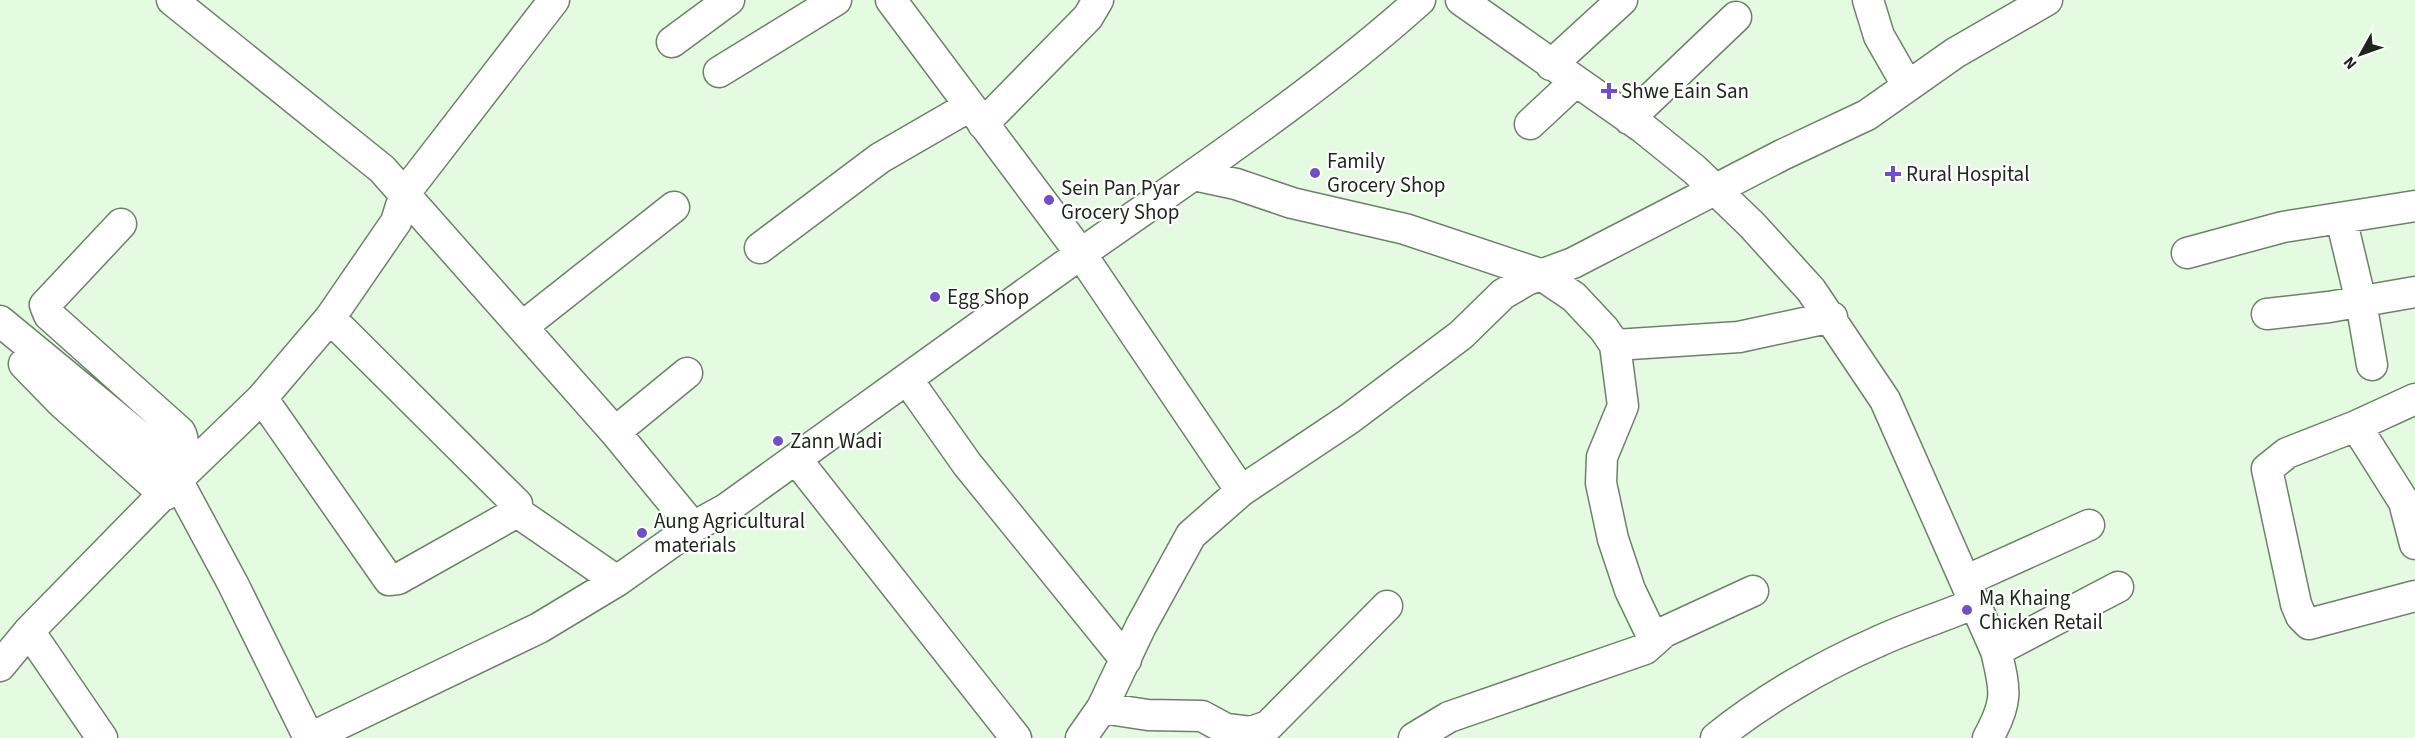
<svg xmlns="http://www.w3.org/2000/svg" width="2415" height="738" viewBox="0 0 2415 738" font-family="'Source Sans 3',sans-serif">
<rect width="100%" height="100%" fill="#e5fbe1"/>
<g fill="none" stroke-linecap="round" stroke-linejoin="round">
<g stroke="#6d816a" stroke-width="33">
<path id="minor" d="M172 0 382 169 615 432 693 527
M891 0 1081 254 1241 491
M1461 0 1643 128 1695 170 1752 225 1811 290 1885 400 1996 651C2006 691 2008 702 1988 738
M1868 0 1879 36 1907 85
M672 42 729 0
M1551 65 1622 0
M719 72 836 0
M1629 119 1736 17
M983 124 1088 17 1098 0
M1530 124 1575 82
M1194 175 1236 184 1292 203 1405 229 1540 274 1574 297 1604 329 1615 345 1623 406 1602 457 1601 483 1613 539 1630 590 1654 640
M2341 218 2361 302 2372 365
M121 224 45 305 49 315 180 432C187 445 179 452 171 462
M760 248 880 158 970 106
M2187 253 2283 227 2415 206
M2267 314 2329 307 2415 292
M0 321 171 462 177 480 233 584 309 738
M522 327 674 207
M1615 345 1739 337 1832 317
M24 364 62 403 165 495
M907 379 967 464 1126 660
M262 398 389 580 398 579 517 512V504L330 318
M2415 399 2356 426 2287 453 2267 469 2296 604 2301 616 2309 624 2415 596
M2356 426 2404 502 2415 544
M615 432 687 373
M796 459 1016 738
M517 512 617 581
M1965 581 2089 525
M29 631 102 738
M1996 651 2118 587
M0 666 29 631 177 480 262 398 330 318 396 222 405 193 554 0
M1102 708 1148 715 1202 716 1226 729 1251 732 1268 726 1387 606
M310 738 539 628 617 581 693 527 726 509C844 425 961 339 1079 255 1195 173 1314 95 1420 0
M1081 738 1102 708 1141 626 1191 535 1241 491 1349 419 1461 335 1503 294 1527 280 1573 263 1782 155 1867 115 1955 53 2047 0
M1414 738 1449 717 1645 649 1664 632 1753 591
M1716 738C1763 700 1822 666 1877 642 1909 627 1943 617 1975 603"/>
</g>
<use href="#minor" stroke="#fff" stroke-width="30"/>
</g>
<g fill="#6e4fc8" stroke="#fff" stroke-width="2">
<path d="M1606 82h6v6h6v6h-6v6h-6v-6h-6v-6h6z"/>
<circle cx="1315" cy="173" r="6"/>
<path d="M1890 165h6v6h6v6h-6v6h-6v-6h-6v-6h6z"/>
<circle cx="1049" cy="200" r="6"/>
<circle cx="935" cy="297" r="6"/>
<circle cx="778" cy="441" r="6"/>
<circle cx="642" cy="533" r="6"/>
<circle cx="1967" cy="610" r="6"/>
</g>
<g text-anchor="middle" stroke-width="4.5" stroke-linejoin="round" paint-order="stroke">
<g font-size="21" fill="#1d251c" stroke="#fff" text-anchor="start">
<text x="1621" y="98">Shwe Eain San</text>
<text x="1327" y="168">Family<tspan x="1327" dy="24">Grocery Shop</tspan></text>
<text x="1906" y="181">Rural Hospital</text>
<text x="1061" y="195">Sein Pan Pyar<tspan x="1061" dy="24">Grocery Shop</tspan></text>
<text x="947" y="304">Egg Shop</text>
<text x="790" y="448">Zann Wadi</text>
<text x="654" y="528">Aung Agricultural<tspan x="654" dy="24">materials</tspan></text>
<text x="1979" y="605">Ma Khaing<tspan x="1979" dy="24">Chicken Retail</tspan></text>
</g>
</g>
<g transform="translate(2361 54) rotate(230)" stroke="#ffffff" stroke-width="4.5" paint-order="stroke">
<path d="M0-4.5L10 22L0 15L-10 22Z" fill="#1d251c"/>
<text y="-9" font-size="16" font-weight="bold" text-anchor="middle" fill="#1d251c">N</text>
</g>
</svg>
